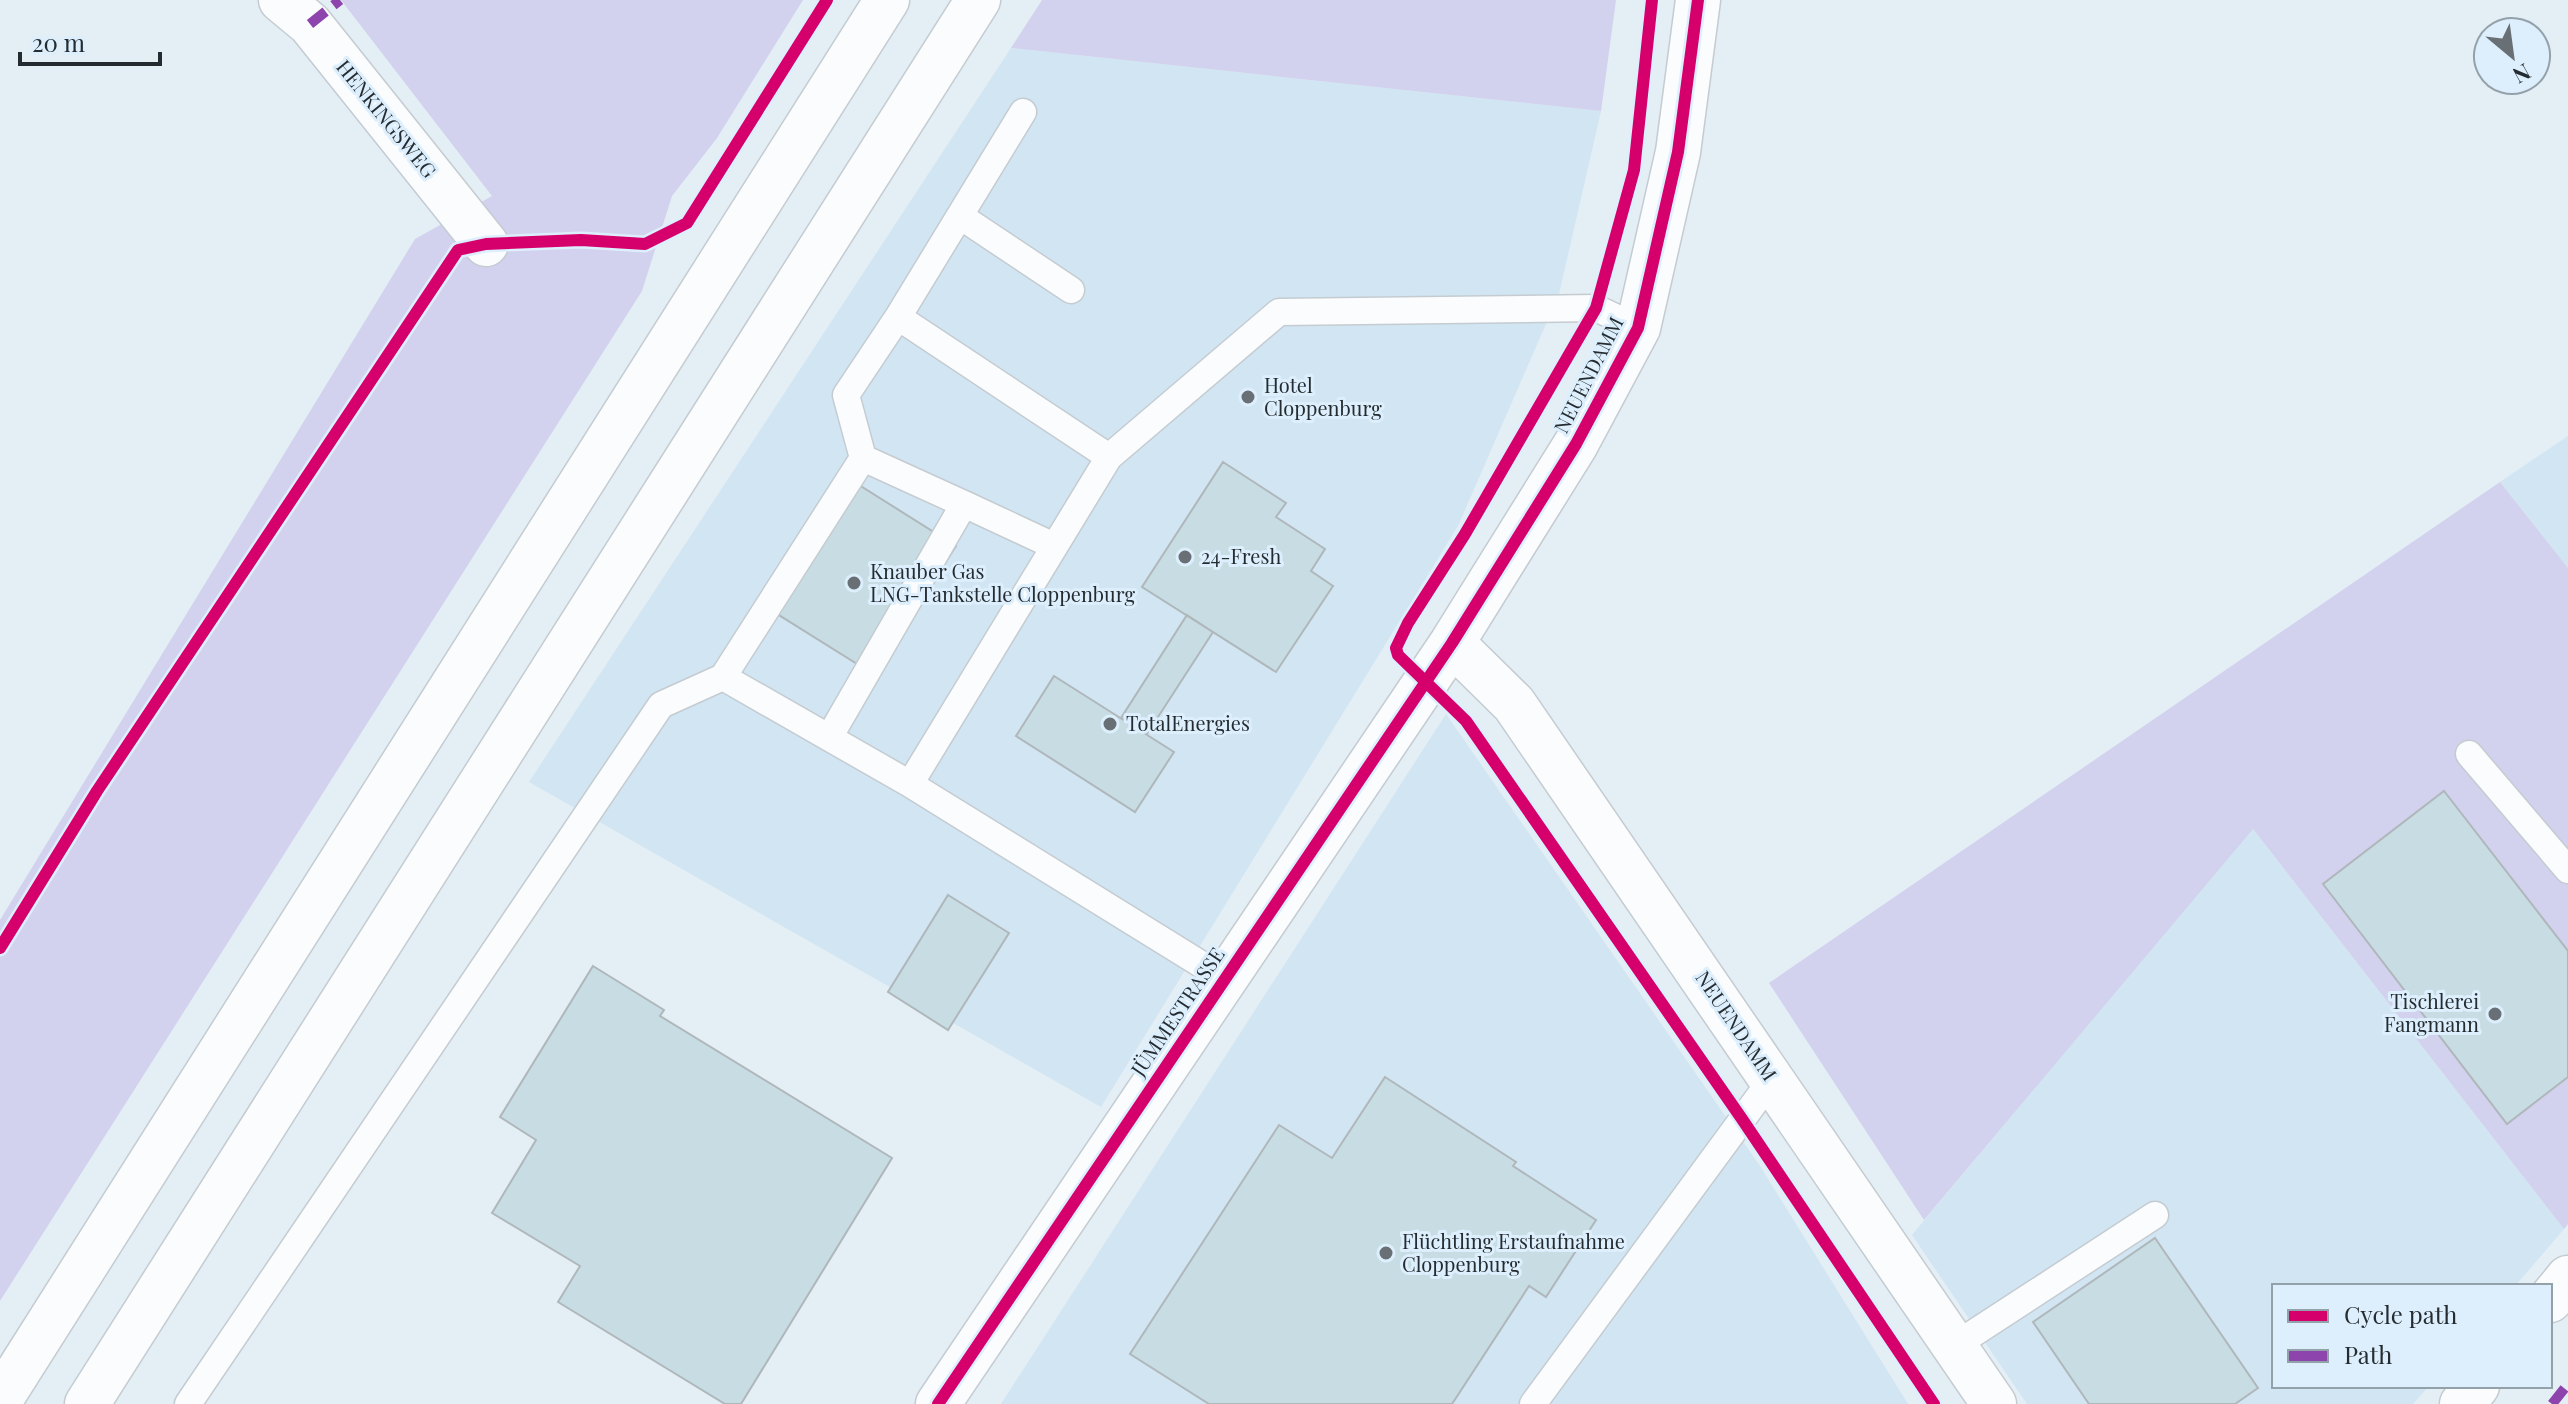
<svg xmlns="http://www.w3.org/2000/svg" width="2568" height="1404" viewBox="0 0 2568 1404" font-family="'Playfair Display',serif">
<rect width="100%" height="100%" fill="#e4eef5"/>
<path fill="#d2e5f2" d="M1011 48 1601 111 1559 294 1458 526 1101 1107 529 782Z
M2568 436V568L2500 482Z
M1446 714 1760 1166 1908 1404H1001Z
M2252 828 2564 1229 2515 1286H2274V1386H2429L2413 1404H2027L1912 1235Z"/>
<path fill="#d2d2ee" d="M341 0H803L717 138 672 196 642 291 0 1301V920L415 239 492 196Z
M1042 0H1616L1601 111 1011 48Z
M2500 482 2568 568V1224L2564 1229 2253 829 1924 1220 1769 983Z"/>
<path fill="#c7dde3" stroke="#afb7bb" stroke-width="2" d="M1223 462 1286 503 1276 517 1325 549 1311 571 1333 586 1276 672 1142 587Z
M840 473 956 546 873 674 758 602Z
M1187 615 1213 632 1147 734 1121 718Z
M1054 676 1174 752 1135 812 1016 736Z
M2444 791 2568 951V1077L2507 1124 2323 884Z
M948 895 1009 933 948 1030 888 992Z
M593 966 664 1010 660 1016 892 1158 741 1404H725L558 1302 580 1266 492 1213 536 1140 500 1117Z
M1385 1077 1516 1162 1513 1166 1596 1220 1546 1297 1529 1286 1452 1404H1209L1130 1354 1279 1125 1332 1158Z
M2155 1238 2258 1388 2235 1404H2089L2033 1322Z"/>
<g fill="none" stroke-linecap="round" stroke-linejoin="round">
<g stroke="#c4ccd1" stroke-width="29">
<path id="lane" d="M960 216 1071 290
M898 317 1109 457
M863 458 964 504
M723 677 863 458 846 395 898 317 1023 112
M830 736 964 504 1054 546
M2469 754 2568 870
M910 784 1109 457 1279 312 1596 308 1638 328
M1954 1346 2155 1215
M188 1404 661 705 723 677 910 784 1225 979
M1533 1404 1772 1079"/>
</g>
<g stroke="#c4ccd1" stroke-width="47">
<path id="street" d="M281 0 310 24 486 244
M1452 643 1514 704 1994 1404
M2550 1300 2568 1278
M938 1404 1452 643 1576 444 1638 328 1678 152 1698 0
M2462 1404 2477 1386"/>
</g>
<g stroke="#c4ccd1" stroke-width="47">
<path id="highway" d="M0 1400 887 0
M87 1404 978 0"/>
</g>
<use href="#lane" stroke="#fbfcfe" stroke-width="26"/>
<use href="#street" stroke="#fbfcfe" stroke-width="44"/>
<use href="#highway" stroke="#fbfcfe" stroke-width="44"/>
<path stroke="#8e44ad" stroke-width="10" stroke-dasharray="20 10" stroke-linecap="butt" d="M310 24 340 0
M2552 1404 2568 1384"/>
<g stroke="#ddeffc" stroke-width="17">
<path id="cycleway" d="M1652 0 1634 170 1596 308 1465 534 1408 623 1396 648 1398 655 1466 721 1742 1119 1934 1404
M0 948 97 791 458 250 486 244 581 240 645 244 687 223 827 0
M938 1404 1452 643 1576 444 1638 328 1678 152 1698 0"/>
</g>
<use href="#cycleway" stroke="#d6006c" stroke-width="12"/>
</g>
<g fill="#687076" stroke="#ddeffc" stroke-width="3">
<circle cx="1248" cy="397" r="8"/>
<circle cx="1185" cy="557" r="8"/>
<circle cx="854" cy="583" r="8"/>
<circle cx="1110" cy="724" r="8"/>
<circle cx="2495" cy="1014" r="8"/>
<circle cx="1386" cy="1253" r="8"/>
</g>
<g text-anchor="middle" stroke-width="6" stroke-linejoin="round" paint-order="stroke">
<g font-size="20" fill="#252c31" stroke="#ddeffc">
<text transform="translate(386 119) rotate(51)" y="7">HENKINGSWEG</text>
<text transform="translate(1589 375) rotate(-63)" y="7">NEUENDAMM</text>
<text transform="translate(1178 1012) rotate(-56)" y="7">JÜMMESTRASSE</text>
<text transform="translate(1736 1026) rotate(56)" y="7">NEUENDAMM</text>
</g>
<g font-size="20" fill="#252c31" stroke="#ddeffc" text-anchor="start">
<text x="1264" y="393">Hotel<tspan x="1264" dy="23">Cloppenburg</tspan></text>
<text x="1201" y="564">24-Fresh</text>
<text x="870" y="579">Knauber Gas<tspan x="870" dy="23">LNG-Tankstelle Cloppenburg</tspan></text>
<text x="1126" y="731">TotalEnergies</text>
<text x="2479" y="1009" text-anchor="end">Tischlerei<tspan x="2479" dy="23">Fangmann</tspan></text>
<text x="1402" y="1249">Flüchtling Erstaufnahme<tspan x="1402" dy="23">Cloppenburg</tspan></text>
</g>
</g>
<rect x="2272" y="1284" width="280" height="104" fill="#ddeffc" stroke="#93a1ab" stroke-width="2"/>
<rect x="2288" y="1310" width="40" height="12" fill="#d6006c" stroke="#93a1ab" stroke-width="2"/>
<text x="2344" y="1324" font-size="24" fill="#252c31">Cycle path</text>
<rect x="2288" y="1350" width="40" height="12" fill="#8e44ad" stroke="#93a1ab" stroke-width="2"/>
<text x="2344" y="1364" font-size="24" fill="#252c31">Path</text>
<g transform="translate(2512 56) rotate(151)"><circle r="38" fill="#ddeffc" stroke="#93a1ab" stroke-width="2"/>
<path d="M0-6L14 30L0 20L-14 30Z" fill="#687076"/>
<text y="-12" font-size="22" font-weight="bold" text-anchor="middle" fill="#252c31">N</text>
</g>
<path d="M20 52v12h140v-12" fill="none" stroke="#252c31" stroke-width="4"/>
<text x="32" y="52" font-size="24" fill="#252c31" stroke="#ddeffc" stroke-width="6" paint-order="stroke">20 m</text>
</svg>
